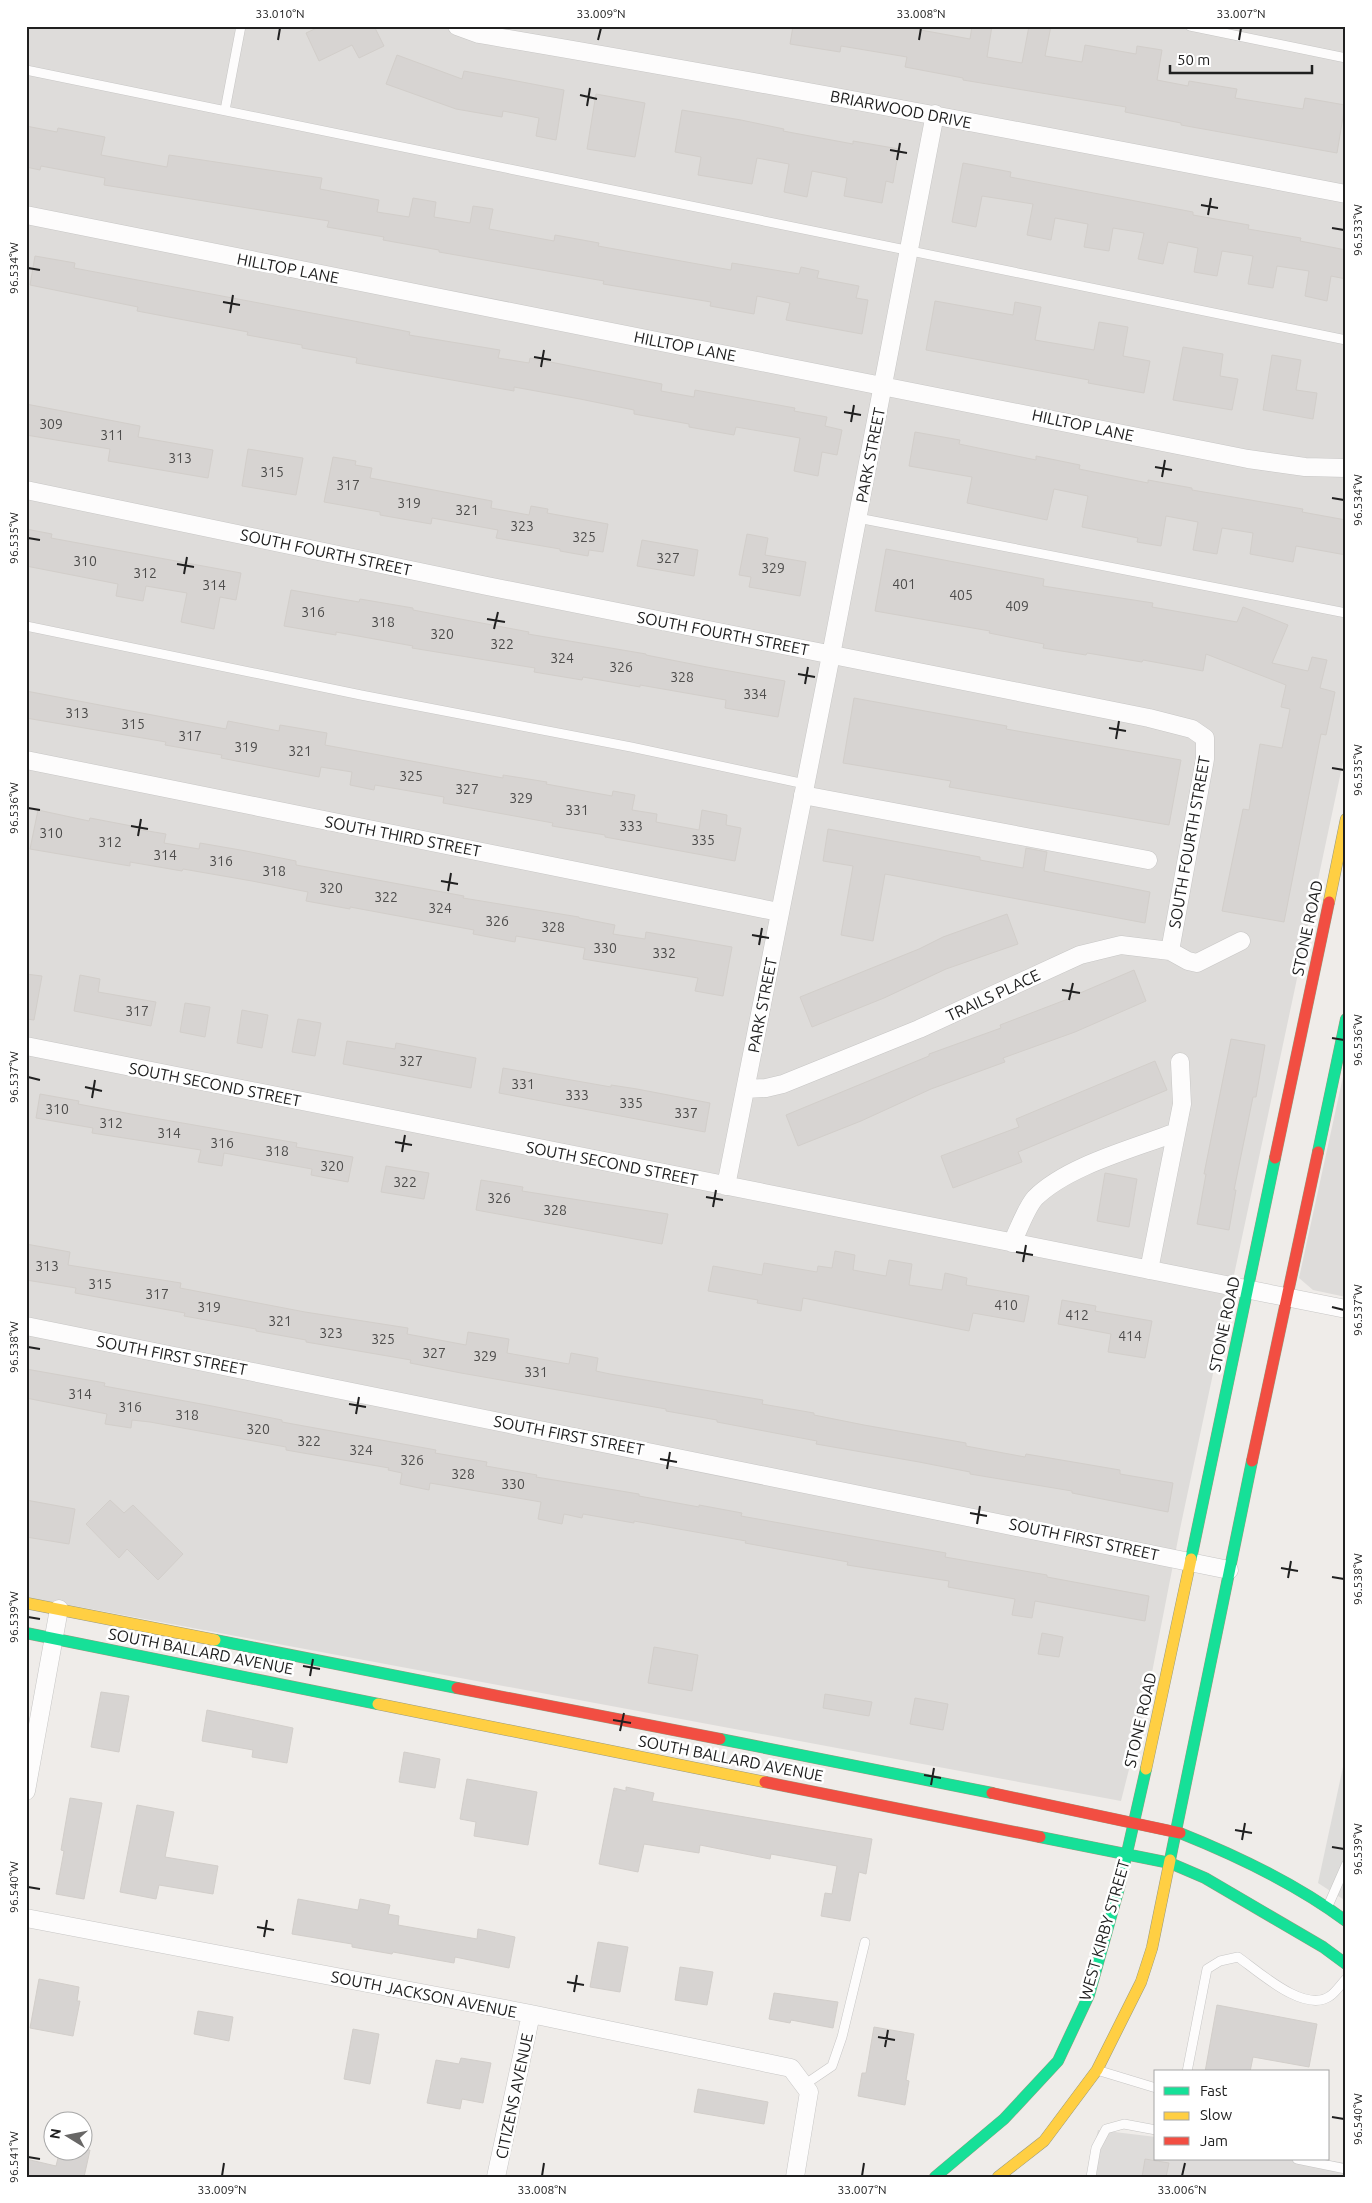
<svg xmlns="http://www.w3.org/2000/svg" width="1372" height="2203" viewBox="0 0 1372 2203" font-family="Ubuntu,sans-serif">
<rect width="100%" height="100%" fill="#efece9"/>
<path fill="#dedcda" d="M26 26H1346V748L1180 1529 1147 1698 1121 1801 26 1597Z
M1346 1063V1297L1313 1290 1299 1278Z
M1098 2130 1156 2137V2159H1320L1346 2163V2177H1087Z"/>
<path fill="#dddcda" d="M1346 1753V1901L1318 1883Z"/>
<path fill="#d7d4d2" stroke="#d2ceca" d="M321 26H374L384 46 359 58 352 45 319 61 306 33Z
M793 26H899L970 39 972 26H992L987 57 1022 63 1029 26H1051L1045 56 1082 62 1085 45 1136 54 1137 46 1162 50 1157 80 1188 86 1189 81 1237 89 1235 98 1303 109 1305 98 1345 105 1337 153 1181 125V123L1125 112 1126 107 963 80V78L905 67 907 57 841 46 840 52 790 44Z
M397 55 462 79 464 71 564 90 556 140 536 136 539 118 503 111 502 117 456 109 386 84Z
M596 94 645 103 635 157 587 149Z
M682 110 741 120 784 129 783 131 853 144V141L899 149 893 183 886 181 882 203 844 196 847 178 812 171 807 197 784 192 789 164 757 158 752 184 698 175 701 157 675 152Z
M26 126 57 132 58 128 105 137 101 155 167 167 169 155 322 178 320 189 379 200 377 212 409 217 413 198 436 202 434 217 470 223 473 206 493 209 489 229 554 241 555 235 599 243 598 246 731 270 732 263 799 274 801 267 819 271 817 278 859 286 856 298 868 300 862 334 786 320 790 303 757 296 754 314 710 306 711 302 603 284 604 281 439 252V250L383 240 384 237 327 227 329 221 104 185 105 178 41 166 40 170 26 167Z
M963 163 1011 172 1010 177 1193 212V215L1249 225 1248 229 1301 238 1300 241 1346 250V279L1331 276 1327 301 1305 296 1309 271 1277 266 1273 288 1248 284 1253 256 1222 251 1217 276 1194 272 1198 248 1168 242 1163 264 1138 259 1144 233 1113 228 1109 251 1084 247 1088 224 1055 218 1051 240 1027 235 1033 204 982 196 976 227 952 222Z
M35 256 75 263 74 268 354 321 410 332 409 335 500 350 498 358 529 363 530 358 662 384 661 391 694 397 695 390 795 408 794 411 827 417 825 426 842 430 837 455 822 452 818 476 794 471 800 438 736 427 734 435 689 427V424L634 414V410L580 399 514 387V391L356 363 357 358 302 348V345L247 335 248 332 137 311 138 307 30 285Z
M935 301 1013 315 1015 302 1041 307 1035 340 1094 350 1099 322 1128 327 1123 356 1150 361 1144 393 1088 383 1089 380 926 350Z
M1183 347 1223 354 1220 376 1238 379 1232 410 1173 400Z
M1272 355 1301 360 1296 390 1317 393 1313 419 1263 410Z
M26 404 140 426 138 437 213 450 208 478 108 461 110 449 26 435Z
M915 432 960 440 959 444 1036 460V456L1080 465 1079 469 1148 483V480L1192 488V490L1303 509 1302 512 1346 520V555L1296 546 1293 562 1250 554 1253 533 1222 528 1217 554 1193 550 1198 522 1166 516 1161 546 1137 542 1138 538 1082 527 1088 496 1054 489 1047 520 967 503 972 477 909 466Z
M248 449 303 458 296 495 242 486Z
M333 457 356 461 355 465 372 468 370 478 492 501 491 508 529 515 531 506 548 509 547 513 608 524 603 552 589 550 588 556 560 551V549L496 538 498 530 432 518 431 524 380 515V512L324 502Z
M26 529 52 534 51 538 241 573 236 600 220 597 214 629 181 622 187 593 146 586 143 601 116 596 118 584 26 566Z
M747 534 768 538 765 555 806 562 800 596 749 587 751 577 739 575Z
M642 540 698 550 694 576 637 566Z
M886 549 1044 579 1043 586 1153 603 1152 607 1237 622 1243 607 1288 625 1272 663 1308 671 1312 657 1327 660 1320 688 1335 692 1326 735 1321 734 1284 922 1222 911 1243 809 1249 810 1260 744 1282 748 1290 709 1281 707 1286 685 1206 654 1203 671 1143 660 1142 662 1087 653 1086 655 1043 648 1044 644 989 633 990 631 875 611Z
M291 590 359 602 360 599 413 608V610L529 632 528 634 646 654V655L707 667 785 681 778 717 725 708 726 700 640 685V687L583 677 582 680 534 672 535 668 412 648 413 646 336 632V635L284 626Z
M26 691 226 729 228 721 279 731 280 725 327 733 325 745 503 778V775L547 782 546 784 612 796 613 791 635 795 632 810 657 814 656 822 699 830 702 810 727 815 726 825 741 828 735 861 605 837V835L552 826 553 823 443 803 444 797 375 785 374 790 350 785 352 772 321 767 319 777 221 758 222 755 165 745 166 742 26 718Z
M854 698 1007 726 1006 729 1181 760 1169 825 949 787 951 781 843 763Z
M38 810 89 821 90 818 137 827 136 829 166 834 164 843 199 849 200 843 246 851 296 861V865L464 896 463 898 579 917V918L615 925 613 934 645 939 646 932 732 947 723 996 695 991 698 978 583 959 585 948 516 936 515 942 473 934 474 930 350 907V909L306 901 308 892 252 881 183 869 182 871 130 862V866L30 849Z
M828 829 980 857V860L1023 868 1026 848 1047 852 1044 871 1150 892 1145 923 885 874 873 941 841 935 853 866 823 861Z
M1007 914 1018 944 946 969 884 998 812 1027 800 997 919 949 943 937Z
M1134 970 1146 1001 1075 1032 1003 1058 1005 1062 931 1089 861 1121 798 1146 786 1115 929 1056V1054L1001 1028 1000 1025 1073 997V996Z
M26 974 42 976 34 1020 26 1019Z
M80 975 100 979 98 992 156 1002 151 1026 74 1011Z
M185 1003 210 1007 205 1037 180 1032Z
M242 1010 268 1015 262 1048 237 1043Z
M298 1019 321 1023 315 1056 292 1052Z
M1231 1039 1265 1045 1256 1097H1253L1234 1190H1236L1229 1230 1197 1224 1206 1174H1204Z
M347 1041 395 1049 396 1043 476 1058 471 1088 343 1064Z
M1155 1061 1167 1090 1018 1152 1022 1162 953 1188 941 1156 1019 1127 1016 1119Z
M503 1068 611 1087V1085L637 1089 710 1103 705 1132 499 1093Z
M40 1094 79 1101 78 1104 131 1114 297 1143 296 1147 353 1157 348 1182 311 1175 312 1169 224 1153 222 1166 198 1162 201 1150 92 1133 93 1128 36 1118Z
M386 1166 429 1173 424 1199 381 1192Z
M1105 1173 1137 1179 1129 1227 1097 1221Z
M481 1180 523 1187 522 1191 668 1214 662 1244 476 1210Z
M26 1244 70 1252 68 1265 181 1283 180 1288 305 1312 408 1328 407 1334 466 1345 468 1332 509 1339 507 1353 569 1364 571 1353 598 1358 596 1371 610 1374 763 1400 762 1404 814 1413V1415L864 1425 966 1443V1446L1025 1457 1026 1454 1120 1470V1474L1173 1483 1168 1512 1072 1493V1491L970 1474V1472L919 1462 816 1444 817 1441 717 1422V1420L666 1411V1409L461 1373 410 1363 411 1360 306 1342V1340L256 1331V1329L184 1316 185 1313 75 1293 76 1288 26 1280Z
M835 1251 855 1255 853 1270 886 1276 889 1260 912 1264 909 1285 942 1290 945 1273 967 1278 966 1285 1029 1296 1024 1322 973 1313 969 1331 803 1298 801 1311 757 1303 758 1300 708 1291 713 1266 762 1275 764 1263 817 1272 818 1266 832 1268Z
M1062 1300 1096 1306 1095 1311 1152 1321 1145 1358 1108 1352 1111 1334 1058 1324Z
M26 1369 105 1383 104 1386 212 1406 282 1420V1422L436 1450 435 1453 487 1462 486 1466 537 1475 536 1477 639 1494V1496L699 1507V1505L742 1513 741 1516 946 1553 945 1557 1047 1575V1577L1149 1596 1145 1621 1035 1601 1032 1618 1012 1615 1015 1599 948 1587 949 1581 847 1565 848 1562 745 1543 746 1541 634 1521V1523L583 1514 582 1518 564 1514 562 1524 538 1519 541 1502 430 1483 429 1490 400 1484 402 1473 388 1470 389 1468 286 1450V1447L150 1422 132 1420 131 1428 105 1424 107 1414 26 1398Z
M26 1500 75 1509 69 1544 26 1537Z
M110 1500 124 1513 133 1505 183 1554 158 1580 127 1549 119 1558 86 1524Z
M1042 1633 1063 1637 1059 1657 1038 1654Z
M654 1647 698 1655 692 1691 648 1683Z
M101 1692 129 1696 119 1752 91 1747Z
M825 1694 872 1702 869 1716 823 1708Z
M915 1698 948 1704 943 1730 910 1724Z
M207 1710 293 1728 287 1763 252 1757 253 1750 202 1741Z
M404 1752 440 1759 435 1788 399 1782Z
M467 1779 537 1792 528 1845 474 1836 476 1822 460 1819Z
M626 1787 654 1793 652 1801 872 1839 866 1874 859 1872 850 1921 821 1916 825 1893 832 1894 837 1866 771 1854 770 1859 700 1845 699 1853 644 1844 638 1872 599 1864 614 1788 626 1791Z
M70 1798 102 1803 84 1899 56 1894 64 1851 61 1850Z
M137 1805 174 1812 165 1857 218 1866 213 1894 159 1885 156 1899 120 1892Z
M298 1899 358 1910 360 1899 390 1905 388 1914 399 1916 398 1925 477 1939 478 1929 515 1937 509 1968 455 1957 454 1963 393 1952 392 1954 352 1947V1944L292 1934Z
M598 1942 628 1947 620 1992 590 1987Z
M680 1967 713 1972 707 2005 675 2000Z
M39 1979 79 1987 77 2001H80L73 2036 30 2028Z
M774 1993 838 2002 833 2028 791 2020 790 2023 769 2019Z
M1217 2005 1317 2024 1309 2067 1253 2057 1250 2072H1205Z
M198 2011 233 2017 229 2041 194 2034Z
M874 2027 914 2034 906 2080 909 2081 905 2105 858 2096 862 2073H866Z
M353 2029 379 2034 370 2084 344 2079Z
M461 2058 491 2063 483 2103 462 2099 460 2109 427 2103 436 2060 459 2064Z
M698 2089 768 2102 764 2124 694 2112Z
M60 2150H90L84 2177H26V2159L56 2166Z
M1145 2159 1169 2163 1166 2177H1142Z"/>
<g fill="none" stroke-linecap="round" stroke-linejoin="round">
<g stroke="#c7c6c5" stroke-width="10">
<path id="lane" d="M1190 26 1346 58
M26 70 1346 340
M225 110 241 26
M858 518 1346 613
M26 626 361 695 631 747 805 784
M1328 1906 1346 1865
M1100 2071 1156 2088
M1187 2072 1207 1969 1220 1961 1238 1957C1259 1972 1305 2014 1330 1996 1336 1992 1341 1984 1346 1979
M804 2085 832 2066 842 2037 865 1942
M1297 2159 1346 2169
M1091 2177 1096 2148 1106 2129 1124 2124 1156 2130"/>
</g>
<g stroke="#c7c6c5" stroke-width="19">
<path id="street" d="M457 26 479 34C769 83 1057 138 1346 194
M26 215C433 298 841 375 1248 459L1305 467 1346 468
M26 490 487 586 1149 718 1192 729 1205 738V759L1170 951
M26 760 779 912
M803 795 1148 860
M26 1046 1346 1309
M746 1089 766 1088 783 1084 919 1029 1080 955 1121 945 1170 951 1188 961 1197 963 1241 941
M726 1186 831 655 935 114
M1012 1243C1018 1231 1026 1208 1035 1198 1067 1166 1132 1149 1174 1133
M1149 1270 1182 1104 1180 1062
M26 1326 1229 1570
M26 1791 59 1609
M26 1918 531 2014 791 2068 809 2092 795 2177
M496 2177 531 2014"/>
</g>
<g stroke="#999a7f" stroke-width="12">
<path id="fast" d="M1318 1152 1346 1019
M1191 1559 1275 1158
M26 1633 378 1704
M215 1640 457 1688
M720 1739 992 1793
M1180 1833C1235 1855 1299 1886 1346 1921
M1040 1837 1170 1863 1205 1878 1323 1947 1346 1964
M1170 1860 1252 1461
M935 2177 1004 2119 1058 2061 1089 1995 1119 1888 1146 1769"/>
</g>
<g stroke="#999a7f" stroke-width="12">
<path id="slow" d="M1329 902 1346 819
M26 1603 215 1640
M378 1704 765 1782
M1146 1769 1191 1559
M998 2177 1044 2141 1097 2070 1141 1982 1152 1948 1170 1860"/>
</g>
<g stroke="#999a7f" stroke-width="12">
<path id="jam" d="M1275 1158 1329 902
M1252 1461 1318 1152
M457 1688 720 1739
M765 1782 1040 1837
M992 1793 1180 1833"/>
</g>
<use href="#lane" stroke="#fdfcfc" stroke-width="9"/>
<use href="#street" stroke="#fdfcfc" stroke-width="18"/>
<use href="#fast" stroke="#16e098" stroke-width="11"/>
<use href="#slow" stroke="#ffcf43" stroke-width="11"/>
<use href="#jam" stroke="#f24e42" stroke-width="11"/>
</g>
<path fill="none" stroke="#202020" stroke-width="2" d="M278 40 280 28M598 40 601 28M919 40 921 28M1239 40 1241 28M580 95 597 99M587 106 590 88M890 150 907 153M897 160 900 143M1201 205 1218 208M1208 215 1211 198M1332 228 1344 230M28 268 40 270M223 302 240 305M230 313 233 295M534 357 551 360M541 367 544 350M844 412 861 415M851 422 854 405M1155 467 1172 470M1162 477 1165 460M1332 498 1344 500M28 538 40 540M177 564 194 567M184 574 187 557M487 619 505 622M494 629 498 612M798 674 815 677M805 684 808 667M1109 728 1126 731M1116 739 1119 721M1332 768 1344 770M28 808 40 810M131 826 148 829M138 836 141 819M441 881 458 884M448 891 451 873M752 935 769 938M759 945 762 928M1062 990 1080 993M1069 1000 1073 983M1332 1038 1344 1040M28 1077 40 1080M85 1087 102 1091M92 1098 95 1080M395 1142 412 1145M402 1152 405 1135M706 1197 723 1200M713 1207 716 1190M1016 1252 1033 1255M1023 1262 1026 1245M1332 1307 1344 1310M28 1347 40 1349M349 1404 366 1407M356 1414 359 1397M660 1459 677 1462M667 1469 670 1452M970 1513 987 1516M977 1524 980 1506M1281 1568 1298 1571M1332 1577 1344 1579M1288 1578 1291 1561M28 1617 40 1619M303 1666 320 1669M310 1676 313 1659M613 1720 631 1723M620 1731 624 1713M924 1775 941 1778M931 1785 934 1768M1235 1830 1252 1833M1242 1840 1245 1823M1332 1847 1344 1849M28 1887 40 1889M257 1927 274 1930M264 1937 267 1920M567 1982 584 1985M574 1992 577 1975M878 2037 895 2040M885 2047 888 2030M1332 2117 1344 2119M28 2157 40 2159M222 2176 224 2163M542 2176 544 2163M862 2176 864 2163M1182 2176 1185 2163"/>
<g text-anchor="middle" stroke-width="5" stroke-linejoin="round" paint-order="stroke">
<g font-size="14" fill="#4e4d4c">
<text x="51" y="429">309</text>
<text x="112" y="440">311</text>
<text x="180" y="463">313</text>
<text x="272" y="477">315</text>
<text x="348" y="490">317</text>
<text x="409" y="508">319</text>
<text x="467" y="515">321</text>
<text x="522" y="531">323</text>
<text x="584" y="542">325</text>
<text x="668" y="563">327</text>
<text x="85" y="566">310</text>
<text x="773" y="573">329</text>
<text x="145" y="578">312</text>
<text x="904" y="589">401</text>
<text x="214" y="590">314</text>
<text x="961" y="600">405</text>
<text x="1017" y="611">409</text>
<text x="313" y="617">316</text>
<text x="383" y="627">318</text>
<text x="442" y="639">320</text>
<text x="502" y="649">322</text>
<text x="562" y="663">324</text>
<text x="621" y="672">326</text>
<text x="682" y="682">328</text>
<text x="755" y="699">334</text>
<text x="77" y="718">313</text>
<text x="133" y="729">315</text>
<text x="190" y="741">317</text>
<text x="246" y="752">319</text>
<text x="300" y="756">321</text>
<text x="411" y="781">325</text>
<text x="467" y="794">327</text>
<text x="521" y="803">329</text>
<text x="577" y="815">331</text>
<text x="631" y="831">333</text>
<text x="51" y="838">310</text>
<text x="703" y="845">335</text>
<text x="110" y="847">312</text>
<text x="165" y="860">314</text>
<text x="221" y="866">316</text>
<text x="274" y="876">318</text>
<text x="331" y="893">320</text>
<text x="386" y="902">322</text>
<text x="440" y="913">324</text>
<text x="497" y="926">326</text>
<text x="553" y="932">328</text>
<text x="605" y="953">330</text>
<text x="664" y="958">332</text>
<text x="137" y="1016">317</text>
<text x="411" y="1066">327</text>
<text x="523" y="1089">331</text>
<text x="577" y="1100">333</text>
<text x="631" y="1108">335</text>
<text x="57" y="1114">310</text>
<text x="686" y="1118">337</text>
<text x="111" y="1128">312</text>
<text x="169" y="1138">314</text>
<text x="222" y="1148">316</text>
<text x="277" y="1156">318</text>
<text x="332" y="1171">320</text>
<text x="405" y="1187">322</text>
<text x="499" y="1203">326</text>
<text x="555" y="1215">328</text>
<text x="47" y="1271">313</text>
<text x="100" y="1289">315</text>
<text x="157" y="1299">317</text>
<text x="1006" y="1310">410</text>
<text x="209" y="1312">319</text>
<text x="1077" y="1320">412</text>
<text x="280" y="1326">321</text>
<text x="331" y="1338">323</text>
<text x="1130" y="1341">414</text>
<text x="383" y="1344">325</text>
<text x="434" y="1358">327</text>
<text x="485" y="1361">329</text>
<text x="536" y="1377">331</text>
<text x="80" y="1399">314</text>
<text x="130" y="1412">316</text>
<text x="187" y="1420">318</text>
<text x="258" y="1434">320</text>
<text x="309" y="1446">322</text>
<text x="361" y="1455">324</text>
<text x="412" y="1465">326</text>
<text x="463" y="1479">328</text>
<text x="513" y="1489">330</text>
</g>
<g font-size="16" fill="#202020" stroke="#fff">
<text transform="translate(901 109) rotate(11)" y="6">BRIARWOOD DRIVE</text>
<text transform="translate(288 268) rotate(11)" y="6">HILLTOP LANE</text>
<text transform="translate(685 346) rotate(11)" y="6">HILLTOP LANE</text>
<text transform="translate(1083 425) rotate(12)" y="6">HILLTOP LANE</text>
<text transform="translate(870 455) rotate(-79)" y="6">PARK STREET</text>
<text transform="translate(326 552) rotate(12)" y="6">SOUTH FOURTH STREET</text>
<text transform="translate(723 633) rotate(11)" y="6">SOUTH FOURTH STREET</text>
<text transform="translate(403 836) rotate(11)" y="6">SOUTH THIRD STREET</text>
<text transform="translate(1189 842) rotate(-80)" y="6">SOUTH FOURTH STREET</text>
<text transform="translate(1307 928) rotate(-78)" y="6">STONE ROAD</text>
<text transform="translate(993 995) rotate(-25)" y="6">TRAILS PLACE</text>
<text transform="translate(762 1005) rotate(-79)" y="6">PARK STREET</text>
<text transform="translate(215 1084) rotate(11)" y="6">SOUTH SECOND STREET</text>
<text transform="translate(612 1163) rotate(11)" y="6">SOUTH SECOND STREET</text>
<text transform="translate(1224 1324) rotate(-78)" y="6">STONE ROAD</text>
<text transform="translate(172 1355) rotate(11)" y="6">SOUTH FIRST STREET</text>
<text transform="translate(569 1435) rotate(11)" y="6">SOUTH FIRST STREET</text>
<text transform="translate(1084 1539) rotate(12)" y="6">SOUTH FIRST STREET</text>
<text transform="translate(201 1651) rotate(11)" y="6">SOUTH BALLARD AVENUE</text>
<text transform="translate(1140 1720) rotate(-77)" y="6">STONE ROAD</text>
<text transform="translate(731 1758) rotate(11)" y="6">SOUTH BALLARD AVENUE</text>
<text transform="translate(1104 1930) rotate(-74)" y="6">WEST KIRBY STREET</text>
<text transform="translate(424 1994) rotate(11)" y="6">SOUTH JACKSON AVENUE</text>
<text transform="translate(514 2096) rotate(-78)" y="6">CITIZENS AVENUE</text>
</g>
</g>
<rect width="1372" height="2203" fill="none" stroke="#ffffff" stroke-width="55"/>
<rect x="1154" y="2070" width="175" height="90" fill="#ffffff" stroke="#a6a6a6"/>
<rect x="1164" y="2087" width="25" height="8" fill="#16e098" stroke="#a6a6a6"/>
<text x="1200" y="2096" font-size="15" fill="#202020">Fast</text>
<rect x="1164" y="2112" width="25" height="8" fill="#ffcf43" stroke="#a6a6a6"/>
<text x="1200" y="2120" font-size="15" fill="#202020">Slow</text>
<rect x="1164" y="2137" width="25" height="8" fill="#f24e42" stroke="#a6a6a6"/>
<text x="1200" y="2146" font-size="15" fill="#202020">Jam</text>
<g transform="translate(68 2136) rotate(280)"><circle r="24" fill="#ffffff" stroke="#a6a6a6"/>
<path d="M0-4L9 19L0 12L-9 19Z" fill="#686766"/>
<text y="-8" font-size="14" font-weight="bold" text-anchor="middle" fill="#202020">N</text>
</g>
<path d="M1170 65v8h142v-8" fill="none" stroke="#202020" stroke-width="2.5"/>
<text x="1177" y="65" font-size="15" fill="#202020" stroke="#ffffff" stroke-width="4" paint-order="stroke">50 m</text>
<rect x="28" y="28" width="1316" height="2148" fill="none" stroke="#202020" stroke-width="2"/>
<g font-size="12" text-anchor="middle" fill="#202020">
<text x="280" y="18">33.010°N</text>
<text x="601" y="18">33.009°N</text>
<text x="921" y="18">33.008°N</text>
<text x="1241" y="18">33.007°N</text>
<text transform="translate(1358 230) rotate(-90)" y="4">96.533°W</text>
<text transform="translate(14 268) rotate(-90)" y="4">96.534°W</text>
<text transform="translate(1358 500) rotate(-90)" y="4">96.534°W</text>
<text transform="translate(14 538) rotate(-90)" y="4">96.535°W</text>
<text transform="translate(1358 770) rotate(-90)" y="4">96.535°W</text>
<text transform="translate(14 808) rotate(-90)" y="4">96.536°W</text>
<text transform="translate(1358 1040) rotate(-90)" y="4">96.536°W</text>
<text transform="translate(14 1077) rotate(-90)" y="4">96.537°W</text>
<text transform="translate(1358 1310) rotate(-90)" y="4">96.537°W</text>
<text transform="translate(14 1347) rotate(-90)" y="4">96.538°W</text>
<text transform="translate(1358 1579) rotate(-90)" y="4">96.538°W</text>
<text transform="translate(14 1617) rotate(-90)" y="4">96.539°W</text>
<text transform="translate(1358 1849) rotate(-90)" y="4">96.539°W</text>
<text transform="translate(14 1887) rotate(-90)" y="4">96.540°W</text>
<text transform="translate(1358 2119) rotate(-90)" y="4">96.540°W</text>
<text transform="translate(14 2157) rotate(-90)" y="4">96.541°W</text>
<text x="222" y="2194">33.009°N</text>
<text x="542" y="2194">33.008°N</text>
<text x="862" y="2194">33.007°N</text>
<text x="1182" y="2194">33.006°N</text>
</g>
</svg>
